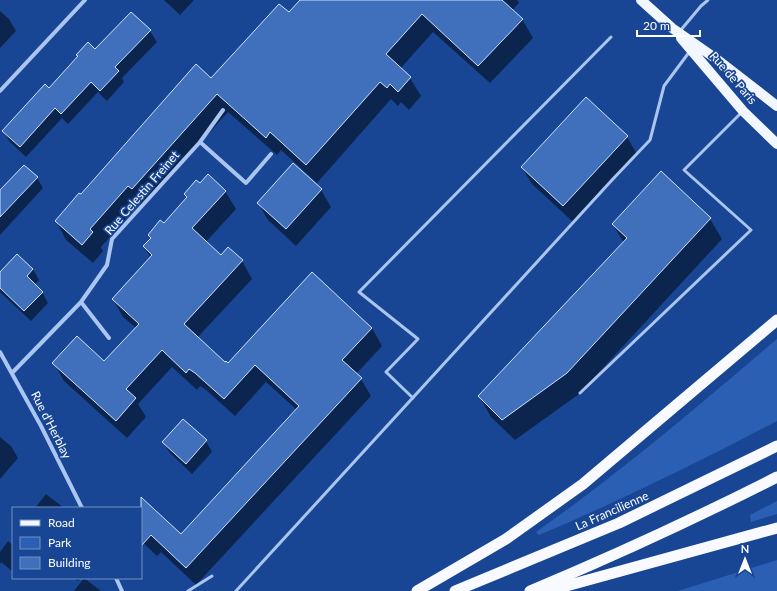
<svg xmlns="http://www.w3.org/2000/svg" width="777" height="591" viewBox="0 0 777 591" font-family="Lato,sans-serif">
<rect width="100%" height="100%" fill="#184694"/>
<path fill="#2b5fb3" d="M777 339V421C699 462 620 501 539 535L536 532C620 473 698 406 777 339Z
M777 501V514L751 522 750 515Z
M777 560V591H678Z"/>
<path fill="#0007" d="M164 0H194L180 15Z
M301 0H517L519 3 512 10 522 19 533 38 490 83 433 32 400 69 410 78 421 96 409 110 401 102 398 106 391 99 317 183 281 150 277 155 228 112 143 207 139 204 101 247 103 251 93 263 66 240 56 221 81 196 211 79 289 14Z
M0 11 9 19 16 31 0 48Z
M150 31 157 42 122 78 124 82 107 101 98 92 68 124 62 118 26 157 10 142 3 131 49 90Z
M586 99 627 137 637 154 573 222 532 184 522 168Z
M293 165 321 190 331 207 296 246 268 220 258 203Z
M24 166 37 178 43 188 0 235V192Z
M661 173 710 219 722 239 579 394 515 440 491 417 479 396 624 243 613 225Z
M200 185 225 191 236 209 206 242 221 256 242 261 252 279 197 338 225 364H228L372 328 382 346 356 374 361 379 371 396 196 585 161 552 157 556 141 541V513L181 535 297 410 266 382 235 416 206 390 200 386 197 390 172 367 138 404 146 417 127 438 64 381 54 363 104 362 136 328 123 317 113 299 151 258 144 247 151 239 149 235 164 225 187 199 185 194Z
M33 269 39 280 34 285 42 292 48 303 31 321 0 292V273Z
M183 420 206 441 212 452 192 474 170 453 163 442Z
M0 437 11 446 18 458 0 479Z
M46 494 64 508H35Z
M8 541 13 545 12 571 1 562 0 564V552Z
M74 578H81L78 581Z
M84 578 101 591H74Z"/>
<path fill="#4070bc" stroke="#d0e1fb" d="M300 0H502L523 19 478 66 422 14 386 54 411 77 398 92 390 84 387 88 380 82 306 165 270 132 266 138 217 94 132 189 128 186 90 229 93 232 82 245 55 221 79 193 81 194 196 64 211 78 279 4 289 12Z
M131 12 151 30 115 67 119 71 100 91 91 82 61 114 55 108 20 147 2 131 45 84 49 88 78 56 76 55 88 42 95 49Z
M586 97 628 136 563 206 521 167Z
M293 163 322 189 286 229 257 203Z
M24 165 38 177 0 217V190Z
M661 171 711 218 567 373 502 420 478 396 627 238 612 224Z
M208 174 226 191 192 228 221 255 228 247 243 260 184 324 225 362 226 361 228 363 312 272 372 328 342 360 362 378 186 568 151 535 141 546V497L181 534 299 406 255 365 224 399 195 373 189 369 186 373 162 350 126 389 136 398 116 421 52 363 77 336 104 361 139 324 112 299 152 255 143 246 151 238 148 235 160 220 164 223 187 197 184 194 196 180 200 183Z
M17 254 33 269 27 276 43 292 24 311 0 288V272Z
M183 419 207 440 186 464 162 442Z"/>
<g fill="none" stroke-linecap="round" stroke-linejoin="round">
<path stroke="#a9c5f0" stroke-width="3" d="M680 31 701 6 708 0
M580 393 751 230 684 170 742 112
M413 398 386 372 418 339 359 292 611 37
M188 591 212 576
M236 591 612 180 650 140 664 86 690 51"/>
<path stroke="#a9c5f0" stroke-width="4" d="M0 91 85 0
M200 142 223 110
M81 302 109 338
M0 352 41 426 82 508
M12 373 81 302 107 265 112 239 200 142 246 183 271 154
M116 578 122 591"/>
<path stroke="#f2f6ff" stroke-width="10" d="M641 0 672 28 715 58 777 106
M681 38 743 111 777 144"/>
<path stroke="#f8faff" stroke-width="11" d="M417 591 506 539 583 484 777 320
M455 591 619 523 777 446
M530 591C614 556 696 518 777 477
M548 591 777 528"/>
</g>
<g text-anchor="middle" stroke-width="3.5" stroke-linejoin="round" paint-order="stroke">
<g font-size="12" fill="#fff" stroke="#184694">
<text transform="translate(733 78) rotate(49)" y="4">Rue de Paris</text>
<text transform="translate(142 193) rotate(-49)" y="4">Rue Celestin Freinet</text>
<text transform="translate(51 425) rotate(63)" y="4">Rue d'Herblay</text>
<text transform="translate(612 511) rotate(-24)" y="4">La Francilienne</text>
</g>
</g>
<rect x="12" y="507" width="130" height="72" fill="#184694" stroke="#7490bf"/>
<rect x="20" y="520" width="20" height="6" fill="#f2f6ff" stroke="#7490bf"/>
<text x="48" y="527" font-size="12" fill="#ffffff">Road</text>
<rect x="20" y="537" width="20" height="12" fill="#2b5fb3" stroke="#7490bf"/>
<text x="48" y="547" font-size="12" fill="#ffffff">Park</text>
<rect x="20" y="557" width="20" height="12" fill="#4070bc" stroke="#7490bf"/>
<text x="48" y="567" font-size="12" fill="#ffffff">Building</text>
<g transform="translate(745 559)" stroke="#184694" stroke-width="3" paint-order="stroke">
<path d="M0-3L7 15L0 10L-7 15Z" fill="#ffffff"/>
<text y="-6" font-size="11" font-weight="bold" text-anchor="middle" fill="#ffffff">N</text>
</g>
<path d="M637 30v6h63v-6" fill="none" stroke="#ffffff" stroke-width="2"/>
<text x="643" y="30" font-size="12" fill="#ffffff" stroke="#184694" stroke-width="3" paint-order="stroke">20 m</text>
</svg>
